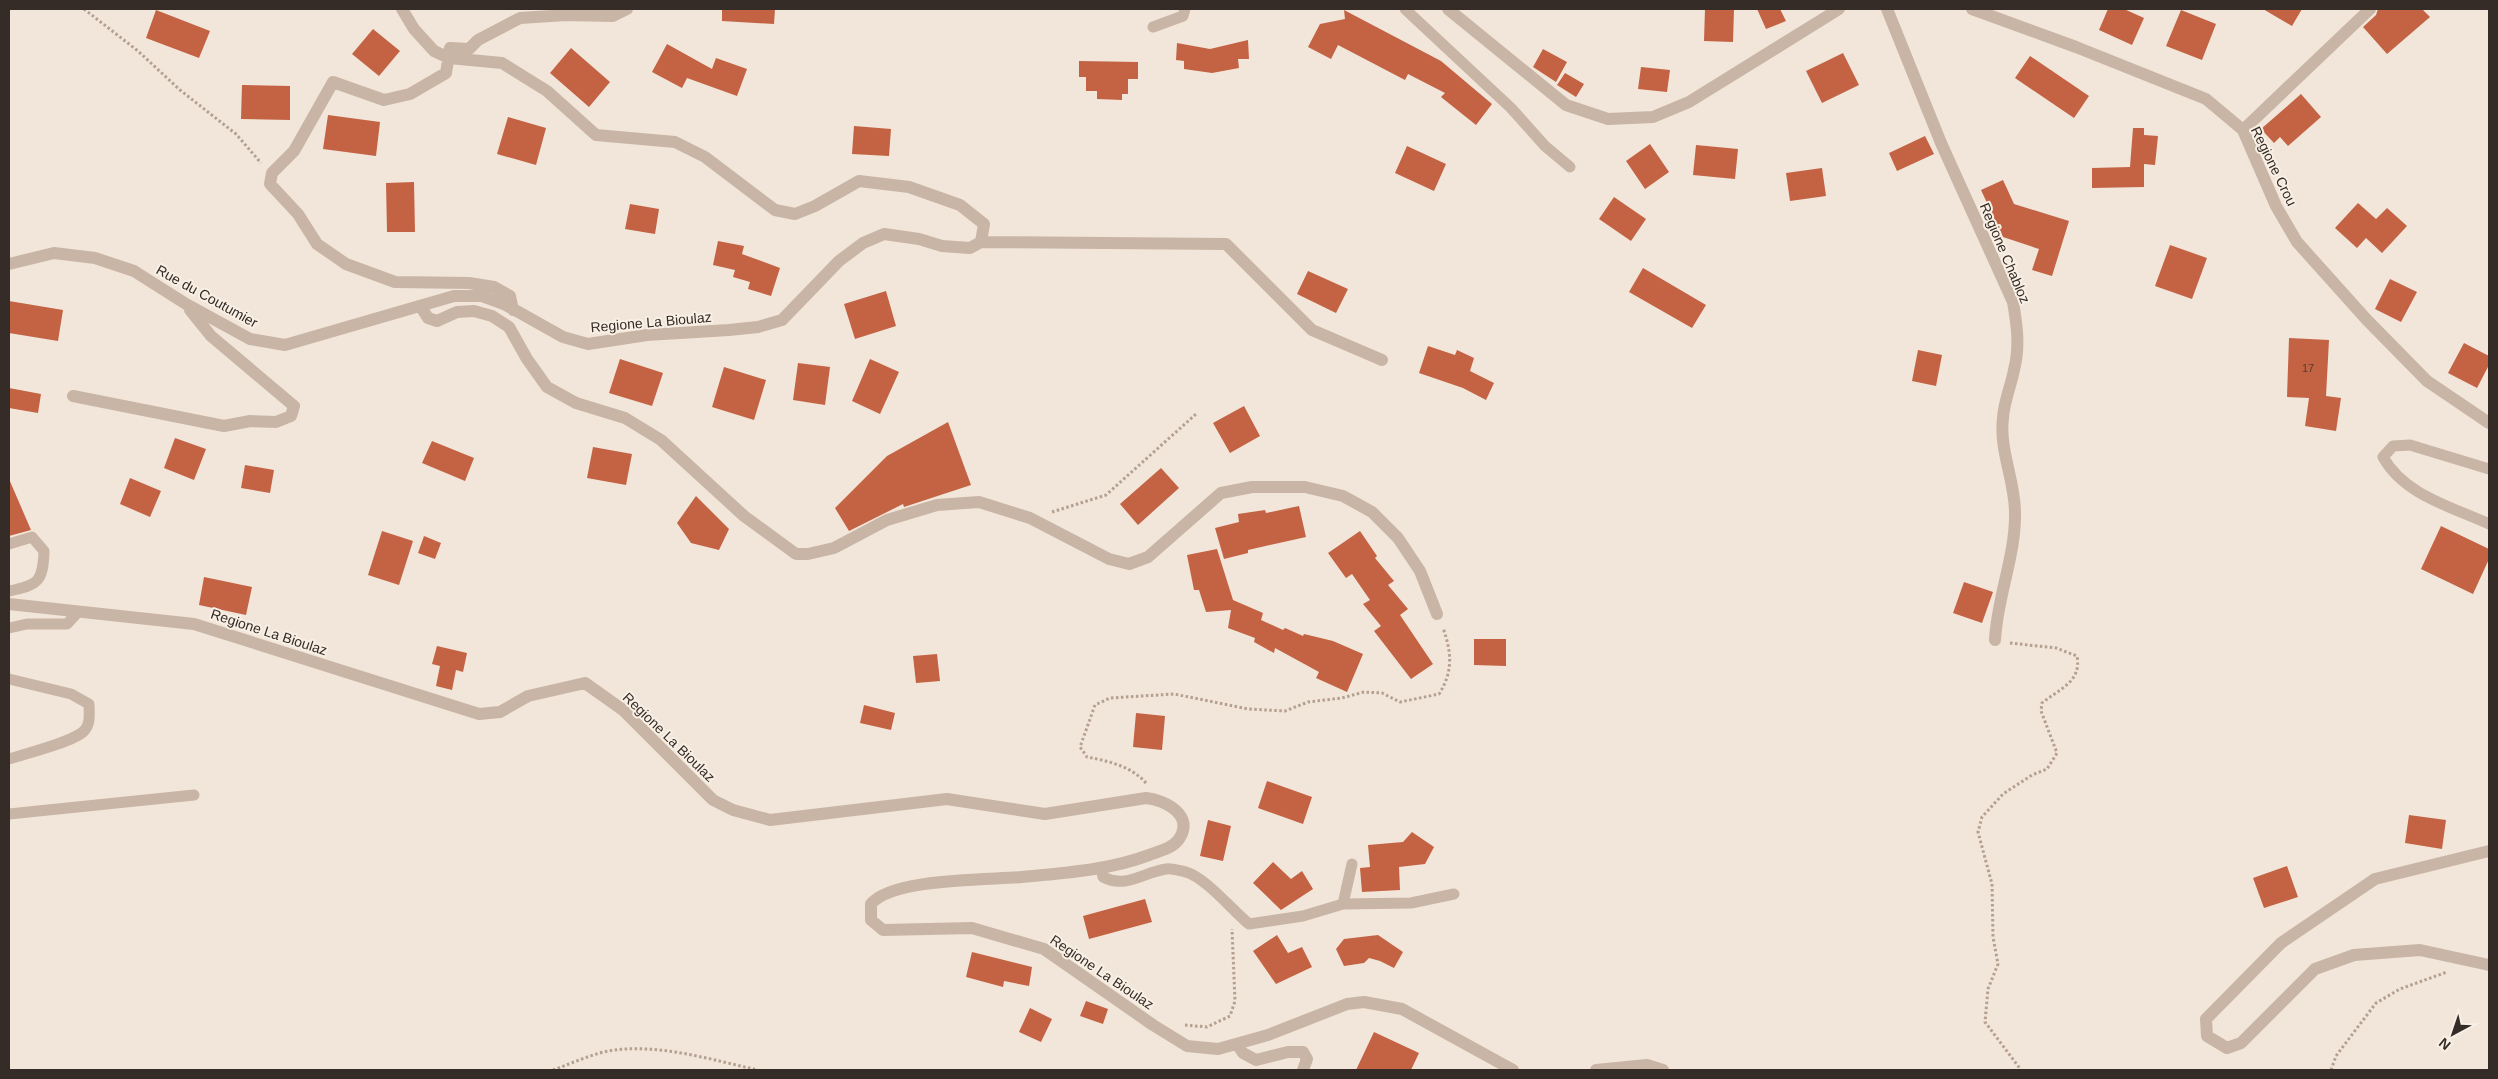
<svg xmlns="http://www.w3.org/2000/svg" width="2498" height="1079" viewBox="0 0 2498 1079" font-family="Arial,sans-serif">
<rect width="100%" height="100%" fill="#f1e6d9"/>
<path fill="#c46244" d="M722 9H775L774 24 722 21Z
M1705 9H1734L1733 42 1704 41Z
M1757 9H1780L1786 21 1766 29Z
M2108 9H2124L2144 18 2132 45 2099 30Z
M2263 9H2302L2292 26Z
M2378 9H2422L2430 17 2387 54 2363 27 2376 15Z
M156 10 210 31 199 58 146 38Z
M1344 10 1441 61 1492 104 1476 125 1441 97 1445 93 1408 74 1405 80 1338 45 1331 59 1308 47 1320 24 1345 19Z
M2181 10 2216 24 2202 60 2166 46Z
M373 29 400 51 379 76 352 54Z
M1248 40 1249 59H1238L1239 68 1212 73 1184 69V61L1176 60 1177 43 1210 49Z
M667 44 712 69 716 58 747 69 737 96 687 78 682 88 652 72Z
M571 48 610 82 589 107 550 73Z
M1543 49 1567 62 1556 82 1533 67Z
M1843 53 1859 85 1822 103 1806 71Z
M2030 56 2089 96 2074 118 2015 78Z
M1079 61 1138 62V79H1128V94H1122V100L1097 99V91H1086V77H1079Z
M1641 67 1670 70 1667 92 1638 89Z
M1565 73 1584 84 1576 97 1557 85Z
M242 85 290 86V120L241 119Z
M2301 94 2321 117 2288 146 2280 137 2274 143 2261 129Z
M328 115 380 122 376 156 323 149Z
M508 117 546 128 536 165 497 154Z
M854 126 891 129 889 156 852 154Z
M2133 128H2144V135L2158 136 2155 165 2144 164V187L2092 188V168L2130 167Z
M1925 136 1934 154 1897 171 1889 153Z
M1650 144 1669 172 1645 189 1626 161Z
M1696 145 1738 149 1735 179 1693 175Z
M1407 146 1446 164 1434 191 1395 173Z
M1822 168 1826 196 1790 201 1786 173Z
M2003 180 2014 204 2069 221 2052 276 2032 270 2039 249 2003 237 1981 190Z
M414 182 415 232H387L386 183Z
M1614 197 1646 219 1631 241 1599 219Z
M2358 203 2376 219 2387 208 2407 226 2382 253 2366 238 2357 248 2335 228Z
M630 204 659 209 655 234 625 229Z
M718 241 744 246 742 254 780 268 771 296 748 289 750 282 733 277 735 270 713 265Z
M2170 245 2207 258 2192 299 2155 286Z
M1643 268 1706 305 1692 328 1629 292Z
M1308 271 1348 289 1336 313 1297 294Z
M2390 279 2417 292 2401 322 2375 309Z
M886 291 896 326 855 339 844 304Z
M9 301 63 310 58 341 9 333Z
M2289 338 2329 340 2326 396 2341 398 2336 431 2305 426 2309 398 2287 397Z
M2464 343 2489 356V365L2477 388 2448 373Z
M1428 346 1455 355 1457 350 1474 358 1470 371 1494 383 1486 400 1463 388 1419 373Z
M1918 350 1942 355 1936 386 1912 381Z
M620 359 663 373 652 406 609 393Z
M870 359 899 372 880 414 852 401Z
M798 363 830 367 825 405 793 400Z
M724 367 766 380 754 420 712 407Z
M9 388 41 394 38 413 9 408Z
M1244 406 1260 436 1230 453 1213 423Z
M948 422 971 485 904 507 903 504 849 531 835 508 887 456Z
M175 438 206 449 194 480 164 468Z
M432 441 474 458 465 481 422 463Z
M593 447 632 454 626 485 587 478Z
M245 465 274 470 270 493 241 488Z
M1161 468 1179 488 1138 525 1120 504Z
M130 478 161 491 150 517 120 504Z
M9 479 31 530 9 536Z
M696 496 729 529 719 550 691 543 677 523Z
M1299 506 1306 537 1248 550V553L1224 559 1215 528 1239 522 1238 514 1265 510 1266 513Z
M2441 526 2489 549V559L2473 594 2421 569Z
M382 531 413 541 399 585 368 575Z
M1360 531 1377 556 1375 558 1394 581 1388 585 1408 609 1400 615 1433 664 1411 679 1374 631 1381 626 1363 604 1370 600 1352 574 1346 578 1328 553Z
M424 536 441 543 435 559 418 553Z
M1217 549 1233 600 1263 613 1261 620 1283 630 1285 628 1303 636 1304 634 1333 641 1363 654 1347 692 1316 678 1319 672 1275 648 1274 653 1254 642 1255 638 1228 628 1231 610 1206 612 1199 590H1194L1187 555Z
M204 577 252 587 246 615 199 605Z
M1964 582 1993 592 1982 623 1953 613Z
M1474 639H1506V666L1474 665Z
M437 646 467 653 463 672 456 670 452 690 436 686 440 666 432 664Z
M937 654 940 681 916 683 913 656Z
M864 705 895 713 891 730 860 723Z
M1136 713 1165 716 1162 750 1133 747Z
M1267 781 1312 797 1303 824 1258 808Z
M2409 815 2446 820 2442 849 2405 843Z
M1208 820 1231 826 1223 861 1200 856Z
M1412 832 1434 847 1425 864 1399 867 1400 890 1362 892 1360 868 1370 867 1368 845 1403 842Z
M1273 862 1291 879 1302 871 1313 889 1281 910 1253 883Z
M2287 866 2298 897 2264 908 2253 878Z
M1145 899 1152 922 1089 939 1083 916Z
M1277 935 1288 953 1302 947 1312 967 1276 984 1253 951Z
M1378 935 1403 952 1394 968 1380 961 1369 958 1364 963 1344 966 1336 949 1344 939Z
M972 952 1032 967 1029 986 1004 981 1003 987 966 977Z
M1086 1001 1108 1009 1103 1024 1080 1016Z
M1030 1008 1052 1019 1041 1042 1019 1032Z
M1374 1032 1419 1053 1411 1070H1356Z"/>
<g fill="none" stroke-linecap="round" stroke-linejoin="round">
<path stroke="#b49f90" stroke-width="3" stroke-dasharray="2.5 2.5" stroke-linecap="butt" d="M84 9 138 51 180 90 236 134 261 163
M1052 512 1106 495 1196 414
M2010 643 2056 648 2077 656C2082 682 2059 689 2042 703L2041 711 2057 753 2047 769 2032 775 2003 794 1982 817 1978 832 1992 884 1993 937 1998 964 1988 989 1985 1022 2021 1070
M1146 783C1131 766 1108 761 1087 757L1080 747 1095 705 1110 698 1174 694 1248 709 1285 711 1308 702 1342 698 1364 692 1382 693 1400 702 1439 694C1453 672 1452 653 1443 628
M1185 1025 1207 1027 1230 1016 1235 1001 1232 929
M553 1070C573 1063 593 1053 614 1050 662 1044 712 1060 758 1070
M2331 1070 2336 1056 2376 1003 2400 989 2447 972"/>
<path stroke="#c9b5a6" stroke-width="11" d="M1405 9 1511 108 1545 146 1570 167
M1153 27 1183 16 1185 9
M2489 469 2410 445 2393 446 2383 457C2404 495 2452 507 2489 524
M9 544 32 537 44 551C43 582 38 585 9 591
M9 628 27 624H67L78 612
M9 679 71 694 89 704C89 713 91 724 84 731 73 742 25 754 9 759
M9 814 194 795
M1101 868 1103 877C1126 889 1144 872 1166 869 1172 868 1180 871 1186 872 1206 878 1232 910 1249 924L1303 916 1343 904 1411 903 1454 894
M1343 904 1352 864"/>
<path stroke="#c9b5a6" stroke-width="12" d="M1448 9 1566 105 1608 119 1653 117 1689 102 1839 9
M1887 9 1941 143 2013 302C2017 325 2020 347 2014 370 2011 386 2004 401 2003 418 1999 450 2015 481 2015 512 2016 555 1997 597 1995 640
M1972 9 2076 47 2206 99 2243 130 2276 206 2297 242 2367 320 2427 381 2489 423
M2243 130 2370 9
M981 242 1226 244 1312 330 1382 360
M9 264 54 253 95 258 134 271 186 304 250 339 285 345 454 296H482L504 304 563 337 588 344 647 335 729 330 758 327 782 320 839 261 863 243 884 234 919 239 942 246 970 248 981 242 984 224 960 205 909 187 859 181 815 206 795 214 775 210 705 157 675 142 596 135 547 91 502 63 449 58 434 51 414 29 402 9
M421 307 428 318 437 321 457 312 474 311 492 316 509 327 527 359 547 387 576 403 625 418 661 440 744 516 796 554H808L834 548 887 520 937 505 979 502 1030 518 1109 559 1129 564 1148 557 1221 493 1252 487H1305L1343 496 1372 512 1398 538 1420 571 1437 614
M513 310 510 296 494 287 469 283 395 282 346 264 317 244 298 214 270 184 272 173 294 151 333 82 384 100 410 94 446 73 450 48 469 49 478 40 520 18 566 15 613 16 627 9
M73 396 224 426 250 421 276 422 291 416 294 406 211 336 190 310
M9 604 194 624 479 714 500 712 528 696 585 683 623 710 713 800 733 810 770 820 947 799 1045 814 1146 798C1166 800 1195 816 1179 839 1173 848 1160 851 1149 855 1110 870 1065 873 1022 877 988 880 892 878 871 904V920L883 930 972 928 1044 949 1153 1025 1187 1046 1218 1049 1268 1035 1347 1004 1364 1002 1402 1009 1513 1070
M2489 851 2375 879 2281 943 2206 1019 2207 1036 2227 1048 2241 1043 2315 969 2354 955 2420 950 2489 965
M1237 1044 1243 1053 1256 1060 1288 1052H1303L1307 1059 1303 1070
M1596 1070 1647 1065 1663 1070"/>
</g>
<g text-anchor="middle" stroke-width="4" stroke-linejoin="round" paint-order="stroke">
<g font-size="11" fill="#59392e">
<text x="2308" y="372">17</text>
</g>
<g font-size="14" fill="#352b27" stroke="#f9f0e5">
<text transform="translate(2274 166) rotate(64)" y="5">Regione Crou</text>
<text transform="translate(2005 253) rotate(67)" y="5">Regione Chabloz</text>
<text transform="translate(207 296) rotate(29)" y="5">Rue du Coutumier</text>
<text transform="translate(651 322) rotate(-5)" y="5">Regione La Bioulaz</text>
<text transform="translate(269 632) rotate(18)" y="5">Regione La Bioulaz</text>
<text transform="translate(669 737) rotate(44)" y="5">Regione La Bioulaz</text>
<text transform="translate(1102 972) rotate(34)" y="5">Regione La Bioulaz</text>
</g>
</g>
<rect width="2498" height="1079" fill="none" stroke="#352b27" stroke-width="20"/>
<g transform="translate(2453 1034) rotate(220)" stroke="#f9f0e5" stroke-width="4" paint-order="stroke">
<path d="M0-4L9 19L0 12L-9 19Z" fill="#352b27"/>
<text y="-8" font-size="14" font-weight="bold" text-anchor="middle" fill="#352b27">N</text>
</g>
</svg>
